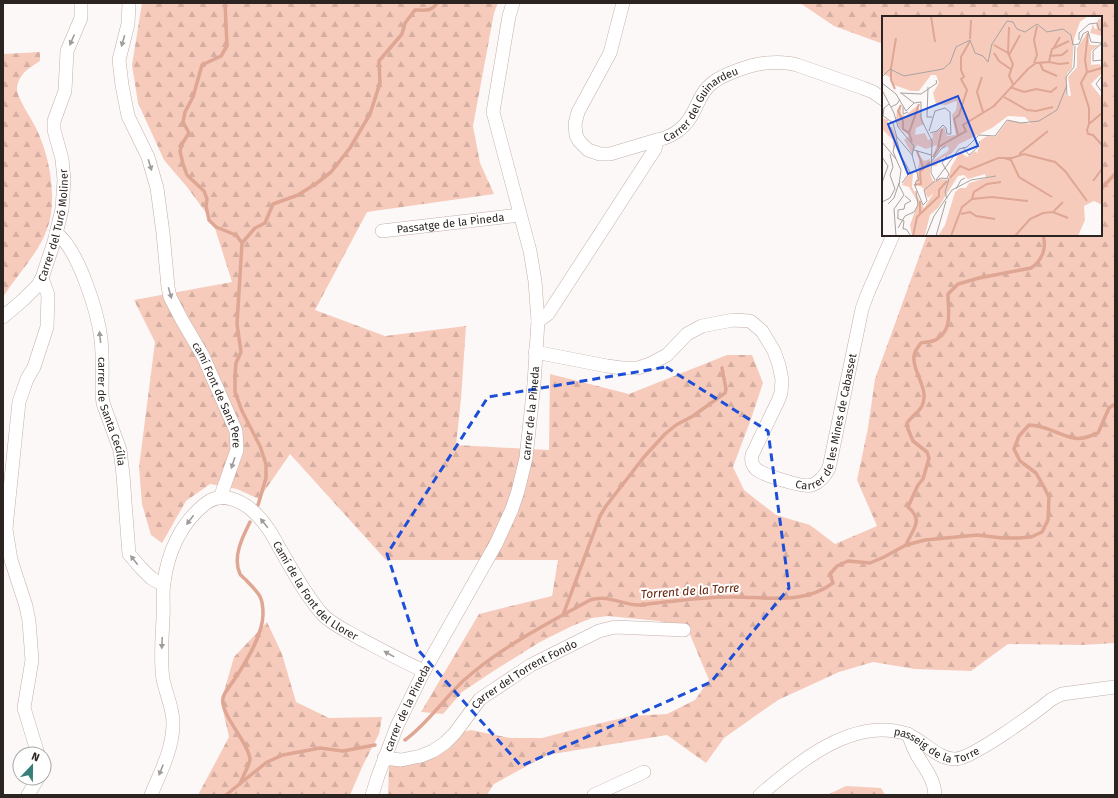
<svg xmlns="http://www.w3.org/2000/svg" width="1118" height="798" viewBox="0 0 1118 798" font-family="'Fira Sans',sans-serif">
<defs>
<pattern id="forest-firs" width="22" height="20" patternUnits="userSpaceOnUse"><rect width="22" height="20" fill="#f7cbbc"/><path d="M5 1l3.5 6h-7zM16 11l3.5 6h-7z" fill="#d4aea1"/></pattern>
</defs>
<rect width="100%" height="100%" fill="#fcf8f7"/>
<path fill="url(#forest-firs)" d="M142 3H498L494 13 473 126 480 163 494 194 367 212 315 310 385 336 466 326 461 399 456 445 549 450 550 374 629 394 727 355H752L763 383 751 419 733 467 744 490 776 515 810 525 835 544 877 526 857 480 868 428 875 379 927 235H1101V17H883V44L834 26 800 3H1115V643L1082 645 1008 644 971 671 915 669 873 662 839 672 778 700 724 738 706 763 667 735 547 755 494 784 487 795H388L389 765 454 734 471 730 510 738H542L576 729 631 716 667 714 695 700 709 680 688 630 659 621 608 616 592 618 572 626 540 642 495 670 462 692 443 714 421 712 479 614 552 596 558 560H386L290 454 259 499 237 489 210 484 186 501 162 543 151 535 142 504 139 467 155 342 134 300 232 282 213 222 187 187 164 160 138 103 132 65Z
M40 52V61C29 68 17 75 17 90 18 99 31 118 36 128 48 153 55 186 51 214 46 247 20 270 3 297V54Z
M267 622 282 654 296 702 329 718 382 717 379 734 363 765 350 795H198L229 737 221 702 234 657Z
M846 786 881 788 885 795H827Z"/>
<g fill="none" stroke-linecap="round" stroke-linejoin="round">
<path stroke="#dea693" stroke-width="3.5" d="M225 3 227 46 221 56 202 65 193 97 185 112 183 122 189 133 182 144 180 151 183 164 187 175 204 191 207 199 206 206 209 220 216 227 236 235 242 243 237 324 241 352 236 363 235 375V392L242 411 260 446 266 464V478L258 505
M1101 189 1115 174
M242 243 255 228 265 223 273 204 298 195 317 183 331 172 350 148 370 114 380 83 379 61 402 34 405 23 415 10C425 10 431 12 437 3
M906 545C913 528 924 521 908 507L918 485 923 479 929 458 927 452 913 441 908 429 907 423C911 417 919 412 922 406 930 389 912 371 914 357 914 351 918 347 921 343 926 342 933 342 937 339 953 329 948 311 948 294L958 284 979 278 1031 268C1042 261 1047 248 1043 235
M563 615 600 516 606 506 644 457 665 434 676 425 693 416 725 393 726 389 722 368
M405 740C427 724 443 700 463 681 501 647 545 625 590 600 610 594 620 605 639 605 669 602 699 597 729 597 764 596 802 606 833 583L830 574 837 566 848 561 870 563 884 557 906 545 925 540 977 535 1002 538H1019L1031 537 1042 532 1048 520 1049 497 1044 487 1036 473 1020 461 1014 449 1019 436 1029 425C1046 425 1058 435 1074 438 1082 440 1091 436 1098 433L1109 408 1115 404
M240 784C242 778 250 764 250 759 248 741 220 715 223 698 224 692 231 685 234 680 246 662 263 635 263 614 263 595 258 593 246 580 244 578 241 576 240 574 232 557 243 536 250 522
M226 795 267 762 283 755 320 748 343 751 375 745"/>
<g stroke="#c3b0a9" stroke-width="14">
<g id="street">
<path id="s1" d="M129 3 128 24 119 60 122 85 128 116 148 157 157 188 163 233 168 287 170 297 182 320 203 356 236 431 237 450 220 498"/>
<path d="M623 3 610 53 578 112 575 124 576 135 579 141 588 150 600 154H610L657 140"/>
<path id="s2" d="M382 231 520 215"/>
<path id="s3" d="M56 233C78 248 98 313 101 339 103 357 102 377 102 395L103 403 120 450 123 475 129 554 141 568 151 578 158 582 164 581"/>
<path id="s4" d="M3 317 23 300 38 285 42 278 54 242 62 209 64 180 62 159 54 130V121L65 91 67 51 81 18V3"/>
<path id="s5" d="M538 321 548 314 655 149 657 140C675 136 686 127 694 111 698 103 701 94 708 87 717 76 751 64 766 63 777 62 787 62 797 65L863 88 873 92 883 99"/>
<path id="s6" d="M535 352 607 366 622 368H638L652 363 667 355 687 334 702 326 733 320 750 321 762 331 774 351 779 365 782 380 781 393 778 401 752 455C751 460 752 465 756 469 763 475 803 488 812 485 820 482 825 476 829 468L862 309 867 295 893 235"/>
<path d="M908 734C911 741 913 748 917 755 925 769 934 778 935 795"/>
<path d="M38 754 24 708 32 660 29 621 26 606 11 560 6 529 7 518 19 402 27 379 34 367 47 327 48 295 42 278"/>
<path id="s7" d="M384 758 401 760 421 756 433 751 445 743 455 733 480 699 531 665 599 631 615 627 684 630"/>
<path d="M28 795 38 778"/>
<path id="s8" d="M151 795C160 773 172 751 173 726 174 709 166 695 163 679 160 659 162 639 163 619 164 607 162 594 164 582 168 552 181 523 205 504 221 491 241 500 254 512 266 523 273 536 280 549 293 571 306 596 323 615 333 625 347 631 359 638 380 649 402 661 424 671"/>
<path id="s9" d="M372 795 378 776 397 726 424 671 496 544 512 509 518 491 526 458 534 384 538 321 535 281 530 251 493 112 509 16 513 3"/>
<path d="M594 795 644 772"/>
<path id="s10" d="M760 795C797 763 853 716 907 734 923 740 937 759 955 759 972 759 1036 712 1052 699L1062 694 1115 687"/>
</g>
</g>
<use href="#street" stroke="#fff" stroke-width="13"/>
</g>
<defs><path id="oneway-solid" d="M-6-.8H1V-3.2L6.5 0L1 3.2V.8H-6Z"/></defs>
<g fill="#a09c9b">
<use href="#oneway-solid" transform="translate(72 40) rotate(114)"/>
<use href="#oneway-solid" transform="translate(123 41) rotate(106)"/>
<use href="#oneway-solid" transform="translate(150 165) rotate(73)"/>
<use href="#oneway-solid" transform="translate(170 293) rotate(74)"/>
<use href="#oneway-solid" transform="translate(100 337) rotate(-96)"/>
<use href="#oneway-solid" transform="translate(233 463) rotate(108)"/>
<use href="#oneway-solid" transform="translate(190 520) rotate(127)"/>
<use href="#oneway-solid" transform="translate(264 523) rotate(-129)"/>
<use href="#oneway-solid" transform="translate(134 560) rotate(-128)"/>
<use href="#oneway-solid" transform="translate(162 643) rotate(92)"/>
<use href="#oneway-solid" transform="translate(389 654) rotate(-151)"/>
<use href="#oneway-solid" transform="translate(161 770) rotate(112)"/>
</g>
<path fill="none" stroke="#1d4ed8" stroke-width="3" stroke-dasharray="8 5" stroke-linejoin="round" d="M666 367 768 431 789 588 711 682 521 766 419 651 387 554 488 397Z"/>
<g text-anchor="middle" stroke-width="4" stroke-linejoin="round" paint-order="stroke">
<g font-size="11" fill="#2b2421" stroke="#fff">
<text dy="4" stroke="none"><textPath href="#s5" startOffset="277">Carrer del Guinardeu</textPath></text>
<text dy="4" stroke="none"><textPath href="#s2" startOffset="69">Passatge de la Pineda</textPath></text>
<text dy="4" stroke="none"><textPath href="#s4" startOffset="110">Carrer del Turó Moliner</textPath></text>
<text dy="4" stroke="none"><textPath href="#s1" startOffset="412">camí Font de Sant Pere</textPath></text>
<text dy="4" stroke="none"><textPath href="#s3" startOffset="191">carrer de Santa Cecília</textPath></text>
<text dy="4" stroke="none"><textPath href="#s9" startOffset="417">carrer de la Pineda</textPath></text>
<text dy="4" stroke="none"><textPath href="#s6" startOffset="518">Carrer de les Mines de Cabasset</textPath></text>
<text dy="4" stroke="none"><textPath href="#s8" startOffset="464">Camí de la Font del Llorer</textPath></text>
<text dy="4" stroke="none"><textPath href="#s7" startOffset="172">Carrer del Torrent Fondo</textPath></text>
<text dy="4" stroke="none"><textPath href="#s9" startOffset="94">carrer de la Pineda</textPath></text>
<text dy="4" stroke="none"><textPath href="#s10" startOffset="200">passeig de la Torre</textPath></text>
</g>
<g font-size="12" font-style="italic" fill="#68250d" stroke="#fff">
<text transform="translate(690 591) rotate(-4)" y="4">Torrent de la Torre</text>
</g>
</g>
<g transform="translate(882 16)">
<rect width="220" height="220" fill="#fcf8f7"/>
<path d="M58 163 66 164 46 182 41 172 48 166Z" fill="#f7cbbc"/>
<path d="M0 0H206L198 6 192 23 190 52 185 58 184 79 189 80 186 61 195 51V32L205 17 208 29H217L209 35V49L217 48 220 51V57L209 68 220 82V189L212 185 202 190 203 204 196 220H56L63 209 73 176 78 172H84L87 167 104 162 103 158 86 163 82 159 76 160 56 192 48 199 43 219 30 220 28 209 36 187 27 171 20 169 25 161 31 156 30 171 42 192 54 173 66 164 69 151 78 136 85 141 93 135 95 137 99 124 105 120 113 121 126 104 149 108 143 101 126 100 110 112 77 128 69 138 59 142 54 150H50L49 146 65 136 67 133 65 130 58 132 50 142 55 129 44 133 35 129 30 138 22 124 27 120 17 111 14 103 15 94 19 91V98L23 100 36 89 42 108 34 112 33 119 43 117 46 124 51 122 50 118 62 111 65 120 74 119 70 99 74 94 75 87 74 85 64 89 54 88 51 77 57 67 54 59H49L37 75H29L12 69 9 62 0 57ZM217 2 220 4V20L208 17 211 8 213 13H215L214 8ZM0 102 6 104V111H10L14 120 11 137V124L1 114ZM38 140 42 145 48 143V158L51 165 41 172 34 168Z" fill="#f7cbbc"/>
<path fill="none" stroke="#dea693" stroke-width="2" d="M49 0 53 26M127 11 126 37 131 48 127 60 131 68M206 17 203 44 205 56 199 67 207 92V108M88 23 89 4M112 29 126 37M171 33 178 21M112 37 117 45 130 54M127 39 138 19M167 40 180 39 186 34M167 46 177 48 187 47M152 47 155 39 152 24 155 10M158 47 161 54 175 60M206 56 220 52M100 61 95 76 101 96M128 71 142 76 154 73 169 76 175 71M13 73 9 64V52L14 22M122 81 145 94 154 95 171 91M19 89 16 95 21 105V113L27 117 30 126M220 97 207 108 205 114 206 118 211 119 220 129M27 117 37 88M76 119 72 103 77 99 85 74 79 63 82 61 79 54V41L88 25M56 131 60 113M35 135 41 151M137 138 166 115M51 141 58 130 84 115 81 109 112 90 146 53 154 47 167 46 170 33 187 25M122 142 129 144 137 161 170 181M68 162 78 150 87 154 116 142H130L142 138 173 146 183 155 205 185M211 165 220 153M32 169 39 168 38 156 48 146M90 183 110 181 146 185M38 185V198M172 195 181 186M79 198 88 196 94 200 113 203M31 220 35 201 57 180V174L65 165M69 220 80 191 90 183 92 176 105 168 119 166M133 220 148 203 161 197 171 196 186 202"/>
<path fill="none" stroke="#a8a3a1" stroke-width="1" d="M197 24V17L207 8 215 7 217 14H220M197 28 201 18 206 15 209 26 220 27 211 35V45L220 44M220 60 214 68 220 76M0 61 8 53 22 60 61 53 68 47 74 31 88 24 93 37 101 40 106 46 110 28 125 5 131 6 135 13 143 16 155 8 165 16 181 13 189 19 191 29 197 28M0 67 14 78 24 95 32 87M46 71 45 101H50M0 74 12 97 16 111 32 130 30 139 37 164 34 165 33 170 41 189 45 185 42 174 53 165M18 77 39 78 55 67 54 64M19 77 32 87 39 86V103L50 125 49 157 53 164M185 79 184 61 192 51 193 30M9 91 15 88 18 83M21 91V98L26 96M0 99 11 107 15 122 11 135 14 143M1 100 2 92 7 88M47 115 53 95 63 92 68 96M48 117 55 115 61 109 64 112 65 118H69L68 96M15 121 31 140M15 125 19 140 28 156 20 167M0 126 14 143 19 154 17 169 22 179 12 193 14 220M81 131 87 139 95 132 98 125M32 134 49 139M0 141 6 150 0 167M49 146 59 133 64 130M65 162 67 158 60 147 65 140M54 164 77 133 85 131 97 119 113 120 125 104 139 107 157 105 175 94 185 69M54 165 59 162 67 163 63 176 65 183M74 173 79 164 83 162M0 186 8 182 13 173 8 159 11 151 8 138M6 188 12 182 17 167M15 202 22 205 21 213H24L29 220M16 202V194L22 193 23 188 29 185 23 180M16 212 23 200 32 196 36 189 34 175M44 220 52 200 70 174 89 164 114 160M54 220 64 185"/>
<path fill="#1d4ed8" fill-opacity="0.15" stroke="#1d4ed8" stroke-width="2" d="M76 80 96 130 26 158 6 108Z"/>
<rect width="220" height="220" fill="none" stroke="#2b2421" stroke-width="2"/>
</g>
<rect width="1118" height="798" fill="none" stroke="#2b2421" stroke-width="8"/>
<g transform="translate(32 766) rotate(22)"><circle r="19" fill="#ffffff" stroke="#aaa7a6"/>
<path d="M0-3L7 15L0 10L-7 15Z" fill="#367e78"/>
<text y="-6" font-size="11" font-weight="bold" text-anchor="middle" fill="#2b2421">N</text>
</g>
</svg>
